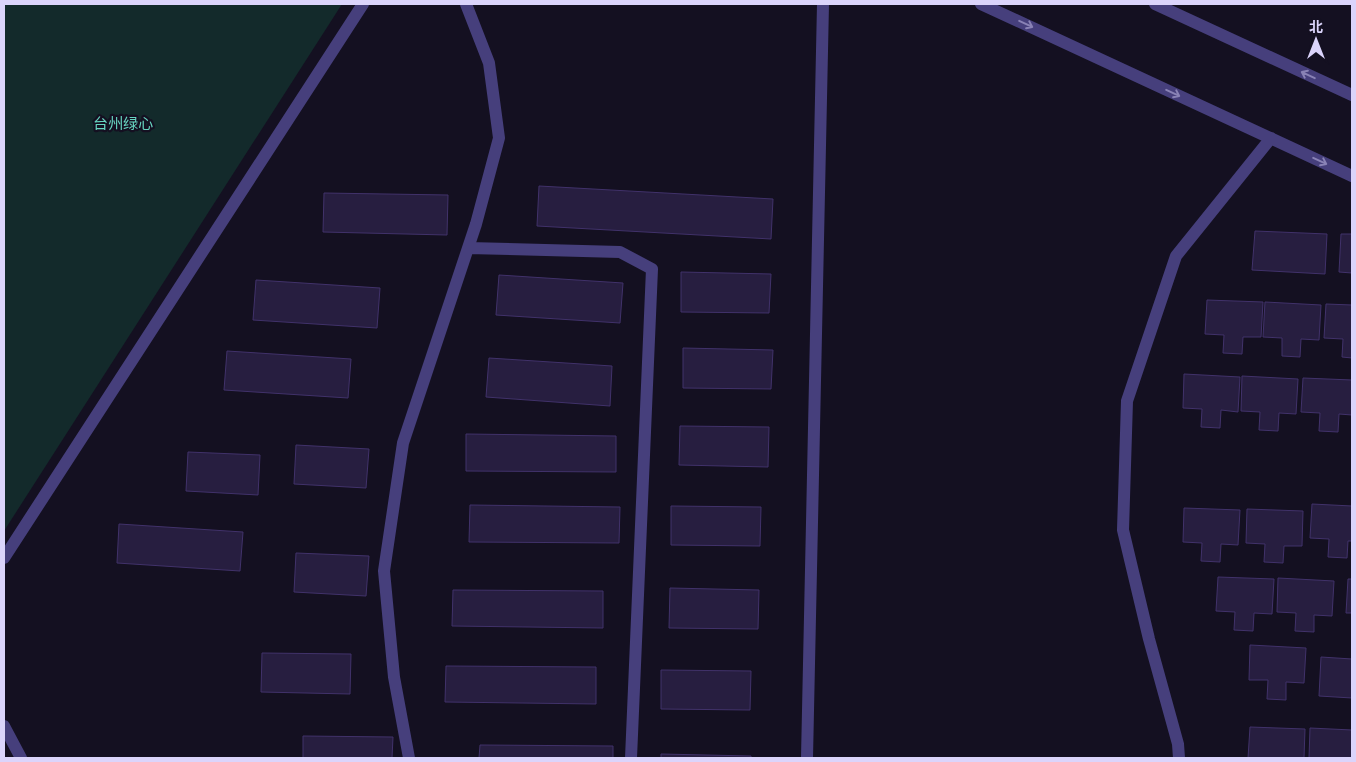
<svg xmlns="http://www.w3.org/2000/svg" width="1356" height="762" viewBox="0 0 1356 762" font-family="'Roboto Condensed','Noto Sans SC',sans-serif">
<rect width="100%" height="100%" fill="#141021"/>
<path fill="#132a2b" d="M4 4H342L4 531Z"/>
<path fill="#271e40" stroke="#41326a" d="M539 186 773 199 771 239 537 226Z
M324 193 448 195 447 235 323 232Z
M1255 231 1327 234 1325 274 1252 270Z
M1341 234H1352V273L1339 272Z
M681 272 771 274 769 313 681 312Z
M499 275 623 283 620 323 496 315Z
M256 280 380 288 377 328 253 320Z
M1207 300 1263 302 1261 337H1243L1242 354 1223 353 1224 335 1205 334Z
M1265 302 1321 305 1319 340 1301 339 1300 357 1282 356V338L1263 337Z
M1326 304 1352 305V358L1342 357 1343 339 1324 338Z
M683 348 773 350 771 389 683 388Z
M227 351 351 359 348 398 224 390Z
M489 358 612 366 610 406 486 397Z
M1184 374 1240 377 1238 412 1221 410 1220 428 1201 427 1202 409 1183 408Z
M1242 376 1298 379 1296 414 1279 413 1278 431 1259 430 1260 412 1241 411Z
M1303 378 1352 380V415L1339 414 1338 432 1319 431 1320 413 1301 412Z
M680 426 769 427 768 467 679 465Z
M466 434 616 436V472L466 471Z
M296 445 369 449 366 488 294 484Z
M188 452 260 455 258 495 186 491Z
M1312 504 1352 506V541H1348L1347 558 1328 557 1329 539 1310 538Z
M470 505 620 507 619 543 469 542Z
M671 506 761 507 760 546 671 545Z
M1184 508 1240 510 1238 545 1221 544 1220 562 1201 561 1202 543 1183 542Z
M1247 509 1303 511 1302 546H1284L1283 563 1264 562 1265 544 1246 543Z
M119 524 243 532 240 571 117 563Z
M296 553 369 556 366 596 294 592Z
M1218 577 1274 579 1272 614 1254 613 1253 631 1234 630 1235 612 1216 611Z
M1278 578 1334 581 1332 616 1314 615V632L1295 631 1296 613 1277 612Z
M1348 579H1352V613H1346Z
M670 588 759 590 758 629 669 628Z
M453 590 603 591V628L452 626Z
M1250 645 1306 648 1304 683 1286 682V700L1267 699 1268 680H1249Z
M262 653 351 654 350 694 261 692Z
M1321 657 1352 659V698L1319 696Z
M446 666 596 667V704L445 702Z
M661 670 751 671 750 710 661 709Z
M1250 727 1305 729 1304 758H1248Z
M1310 728 1352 730V758H1309Z
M303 736 393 737 392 758H303Z
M480 745 613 746V758H479Z
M661 754 751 756V758H661Z"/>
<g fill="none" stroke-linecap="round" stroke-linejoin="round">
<path stroke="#463f7c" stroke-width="12" d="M981 4 1352 176
M1155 4 1352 95
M468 248 620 252 652 269 631 758
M4 558 363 4
M4 726 21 758
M409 758 394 677 384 571 403 443 476 224 499 138 489 63 466 4
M807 758 823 4
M1179 758 1178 744 1149 639 1123 530 1127 401 1176 256 1271 138"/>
</g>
<defs><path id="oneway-shaft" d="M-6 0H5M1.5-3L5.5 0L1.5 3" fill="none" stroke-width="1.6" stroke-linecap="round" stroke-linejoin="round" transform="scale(1.25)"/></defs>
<g stroke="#8982b5">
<use href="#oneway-shaft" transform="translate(1026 24) rotate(25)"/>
<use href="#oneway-shaft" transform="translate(1308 75) rotate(-155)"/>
<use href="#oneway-shaft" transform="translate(1173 93) rotate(25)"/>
<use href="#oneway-shaft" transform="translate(1320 161) rotate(25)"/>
</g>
<g text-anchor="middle" stroke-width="4.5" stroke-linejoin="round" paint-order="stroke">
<g font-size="15" fill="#67d4c0" stroke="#141021">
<text x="123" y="129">台州绿心</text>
</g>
</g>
<rect width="1356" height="762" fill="none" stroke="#dbd4fb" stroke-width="10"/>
<g transform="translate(1316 40)" stroke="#141021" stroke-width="4" paint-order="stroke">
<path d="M0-4L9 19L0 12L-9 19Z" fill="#dbd4fb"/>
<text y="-8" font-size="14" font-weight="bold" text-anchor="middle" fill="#dbd4fb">北</text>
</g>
</svg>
